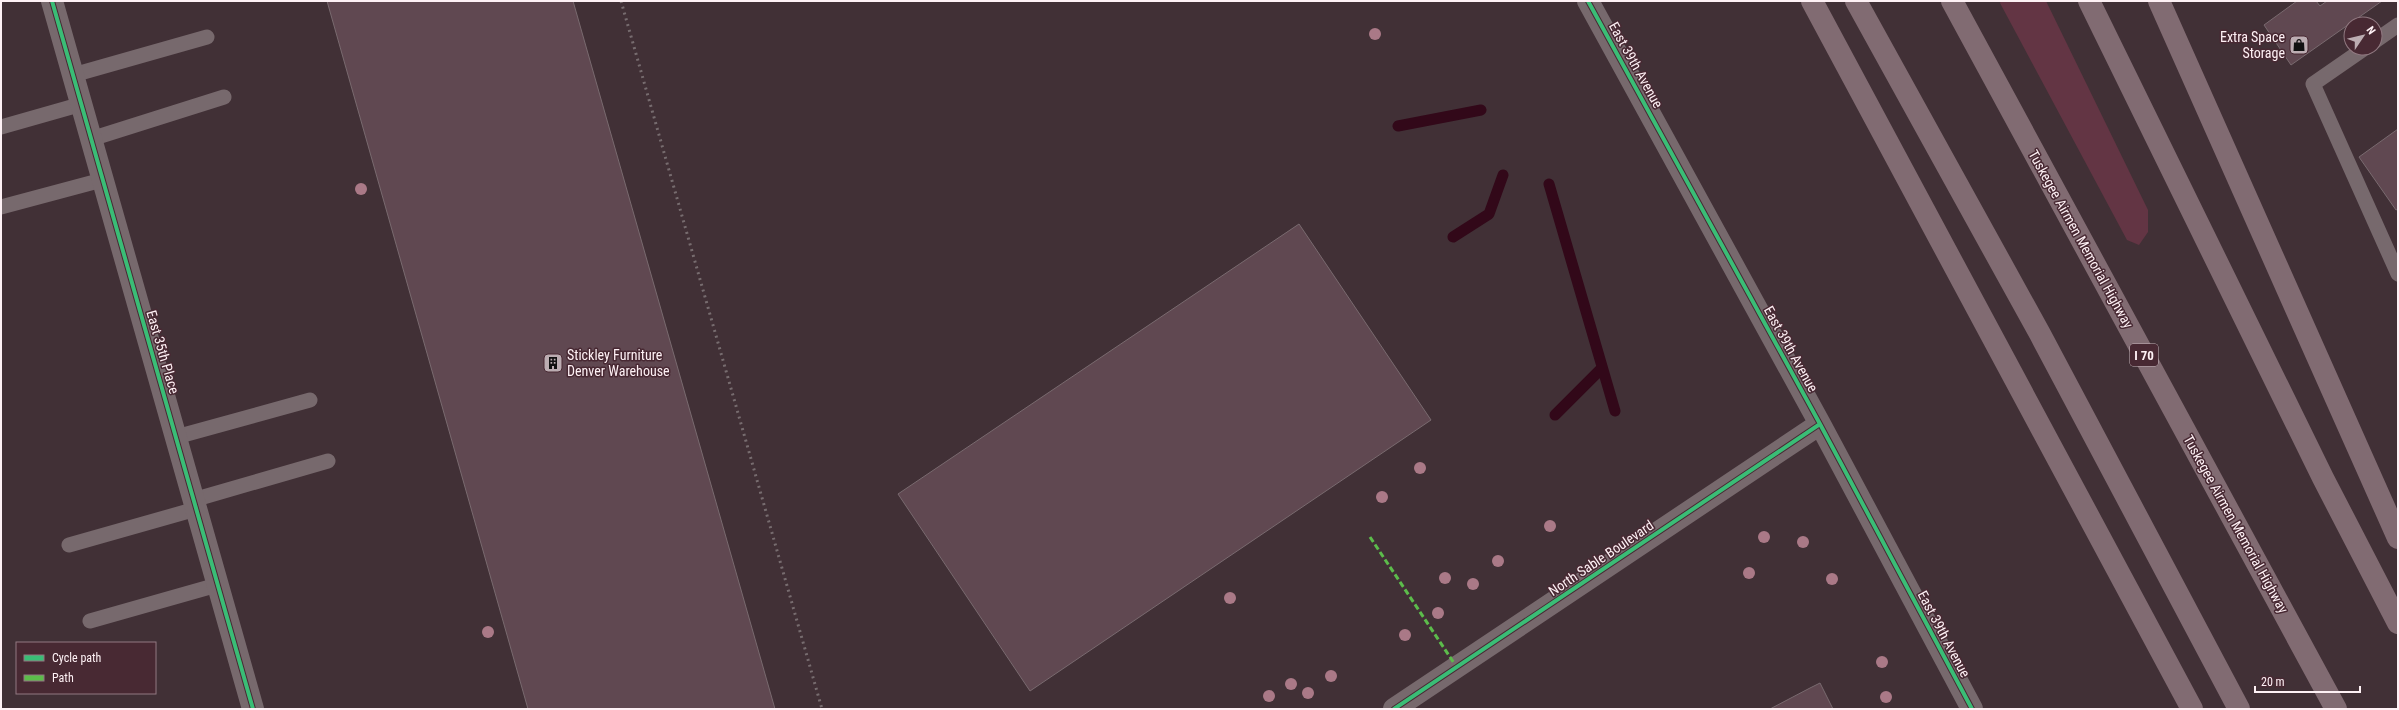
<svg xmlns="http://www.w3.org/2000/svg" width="2399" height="710" viewBox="0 0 2399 710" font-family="'Roboto Condensed',sans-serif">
<rect width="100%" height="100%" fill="#413036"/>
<path fill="#633544" d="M2001 1H2046L2148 210V232L2139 245 2127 240 2000 3Z"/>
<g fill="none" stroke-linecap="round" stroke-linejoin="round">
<path stroke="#320819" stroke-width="11" d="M1398 126 1481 110
M1549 184 1615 411
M1453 237 1489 214 1503 175
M1555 415 1602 368"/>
</g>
<path fill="#604851" stroke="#796a6f" d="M327 1H573L775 709H528Z
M2297 1H2316L2320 6 2327 1H2382L2291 65 2264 25Z
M2398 129V209L2396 210 2359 157Z
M1299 224 1431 420 1030 691 898 494Z
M1820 683 1833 709H1770L1810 688Z"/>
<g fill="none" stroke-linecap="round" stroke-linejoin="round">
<path stroke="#77696d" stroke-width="15" d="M2375 41 2398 25
M2365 48 2313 84 2398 274
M73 75 207 37
M1 127 82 104
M91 139 224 97
M1 207 102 180
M176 437 310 400
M193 500 328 461
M69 545 196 509
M90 621 217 585"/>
<path stroke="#77696d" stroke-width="22" d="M52 1 253 709
M1588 1 1820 424 1972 709
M1394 709 1820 424"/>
<path stroke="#816b72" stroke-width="22" d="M1812 1 2192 709
M1856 1 2040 334 2239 709
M1952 1 2336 709
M2089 1 2323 478 2398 623
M2159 1 2398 538"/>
<path stroke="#776c6f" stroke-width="3" stroke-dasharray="2 4" stroke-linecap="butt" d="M621 1 822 709"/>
<path stroke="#5cbc4b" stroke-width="3" stroke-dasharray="6 3" stroke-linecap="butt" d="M1370 537 1456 666"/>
<g stroke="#482933" stroke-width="6">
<path id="cycleway" d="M52 1 253 709
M1588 1 1820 424 1972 709
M1394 709 1820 424"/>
</g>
<use href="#cycleway" stroke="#3abd76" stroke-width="4"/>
</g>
<g fill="#aa7987">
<circle cx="1375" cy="34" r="6"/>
<circle cx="361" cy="189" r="6"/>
<circle cx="1420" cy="468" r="6"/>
<circle cx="1382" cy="497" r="6"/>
<circle cx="1550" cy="526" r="6"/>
<circle cx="1764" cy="537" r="6"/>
<circle cx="1803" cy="542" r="6"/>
<circle cx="1498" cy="561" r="6"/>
<circle cx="1749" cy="573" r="6"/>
<circle cx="1445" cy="578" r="6"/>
<circle cx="1832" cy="579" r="6"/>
<circle cx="1473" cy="584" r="6"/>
<circle cx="1230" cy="598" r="6"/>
<circle cx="1438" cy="613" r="6"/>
<circle cx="488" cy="632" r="6"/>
<circle cx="1405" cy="635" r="6"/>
<circle cx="1882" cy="662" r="6"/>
<circle cx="1331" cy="676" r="6"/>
<circle cx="1291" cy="684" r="6"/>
<circle cx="1308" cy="693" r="6"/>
<circle cx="1269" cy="696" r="6"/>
<circle cx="1886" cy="697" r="6"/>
</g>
<defs>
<g id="shop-square" transform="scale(1)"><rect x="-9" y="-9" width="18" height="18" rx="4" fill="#bcadb2" stroke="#482933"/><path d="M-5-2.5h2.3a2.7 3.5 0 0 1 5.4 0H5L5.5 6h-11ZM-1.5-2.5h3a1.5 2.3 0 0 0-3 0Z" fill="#111"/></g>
<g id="building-square" transform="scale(1)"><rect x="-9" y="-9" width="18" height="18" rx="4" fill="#bcadb2" stroke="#482933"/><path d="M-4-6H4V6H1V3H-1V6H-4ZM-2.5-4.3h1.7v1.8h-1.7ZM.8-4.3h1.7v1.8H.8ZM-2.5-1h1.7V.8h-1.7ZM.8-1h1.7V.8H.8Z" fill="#111"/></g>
</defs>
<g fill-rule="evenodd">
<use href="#shop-square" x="2299" y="45"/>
<use href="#building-square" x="553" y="363"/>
</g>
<g text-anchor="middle" stroke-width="3" stroke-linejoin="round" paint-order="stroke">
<rect fill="#482933" stroke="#c7b5bb" stroke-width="1" x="2130" y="344" width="28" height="22" rx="3"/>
<g font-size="13" font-weight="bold" fill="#fef1f5">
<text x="2144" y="360">I 70</text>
</g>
<g font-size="14" fill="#fef1f5" stroke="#482933" text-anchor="end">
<text x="2285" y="42">Extra Space<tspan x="2285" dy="16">Storage</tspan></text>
<text x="567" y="360" text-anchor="start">Stickley Furniture<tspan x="567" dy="16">Denver Warehouse</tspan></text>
</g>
<g font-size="14" fill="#fef1f5" stroke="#482933">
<text transform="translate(1636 65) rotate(61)" y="5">East 39th Avenue</text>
<text transform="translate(2081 239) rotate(61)" y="5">Tuskegee Airmen Memorial Highway</text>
<text transform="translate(1791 349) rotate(61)" y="5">East 39th Avenue</text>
<text transform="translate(163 352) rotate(74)" y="5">East 35th Place</text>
<text transform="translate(2236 524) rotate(61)" y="5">Tuskegee Airmen Memorial Highway</text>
<text transform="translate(1601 558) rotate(-34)" y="5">North Sable Boulevard</text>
<text transform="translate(1944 634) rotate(62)" y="5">East 39th Avenue</text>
</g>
</g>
<rect width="2399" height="710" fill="none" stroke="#fef1f5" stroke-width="4"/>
<rect x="16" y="642" width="140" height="52" fill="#482933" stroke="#917981"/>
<rect x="24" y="655" width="20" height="6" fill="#3abd76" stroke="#917981"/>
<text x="52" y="662" font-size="12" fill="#fef1f5">Cycle path</text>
<rect x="24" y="675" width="20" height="6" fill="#5cbc4b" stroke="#917981"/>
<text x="52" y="682" font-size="12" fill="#fef1f5">Path</text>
<g transform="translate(2363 36) rotate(55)"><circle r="19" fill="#482933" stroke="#917981"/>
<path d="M0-3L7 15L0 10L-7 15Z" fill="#bcadb2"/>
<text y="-6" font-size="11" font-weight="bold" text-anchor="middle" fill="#fef1f5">N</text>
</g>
<path d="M2255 686v6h105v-6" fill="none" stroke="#fef1f5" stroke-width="2"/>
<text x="2261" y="686" font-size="12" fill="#fef1f5" stroke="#482933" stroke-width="3" paint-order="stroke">20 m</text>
</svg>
